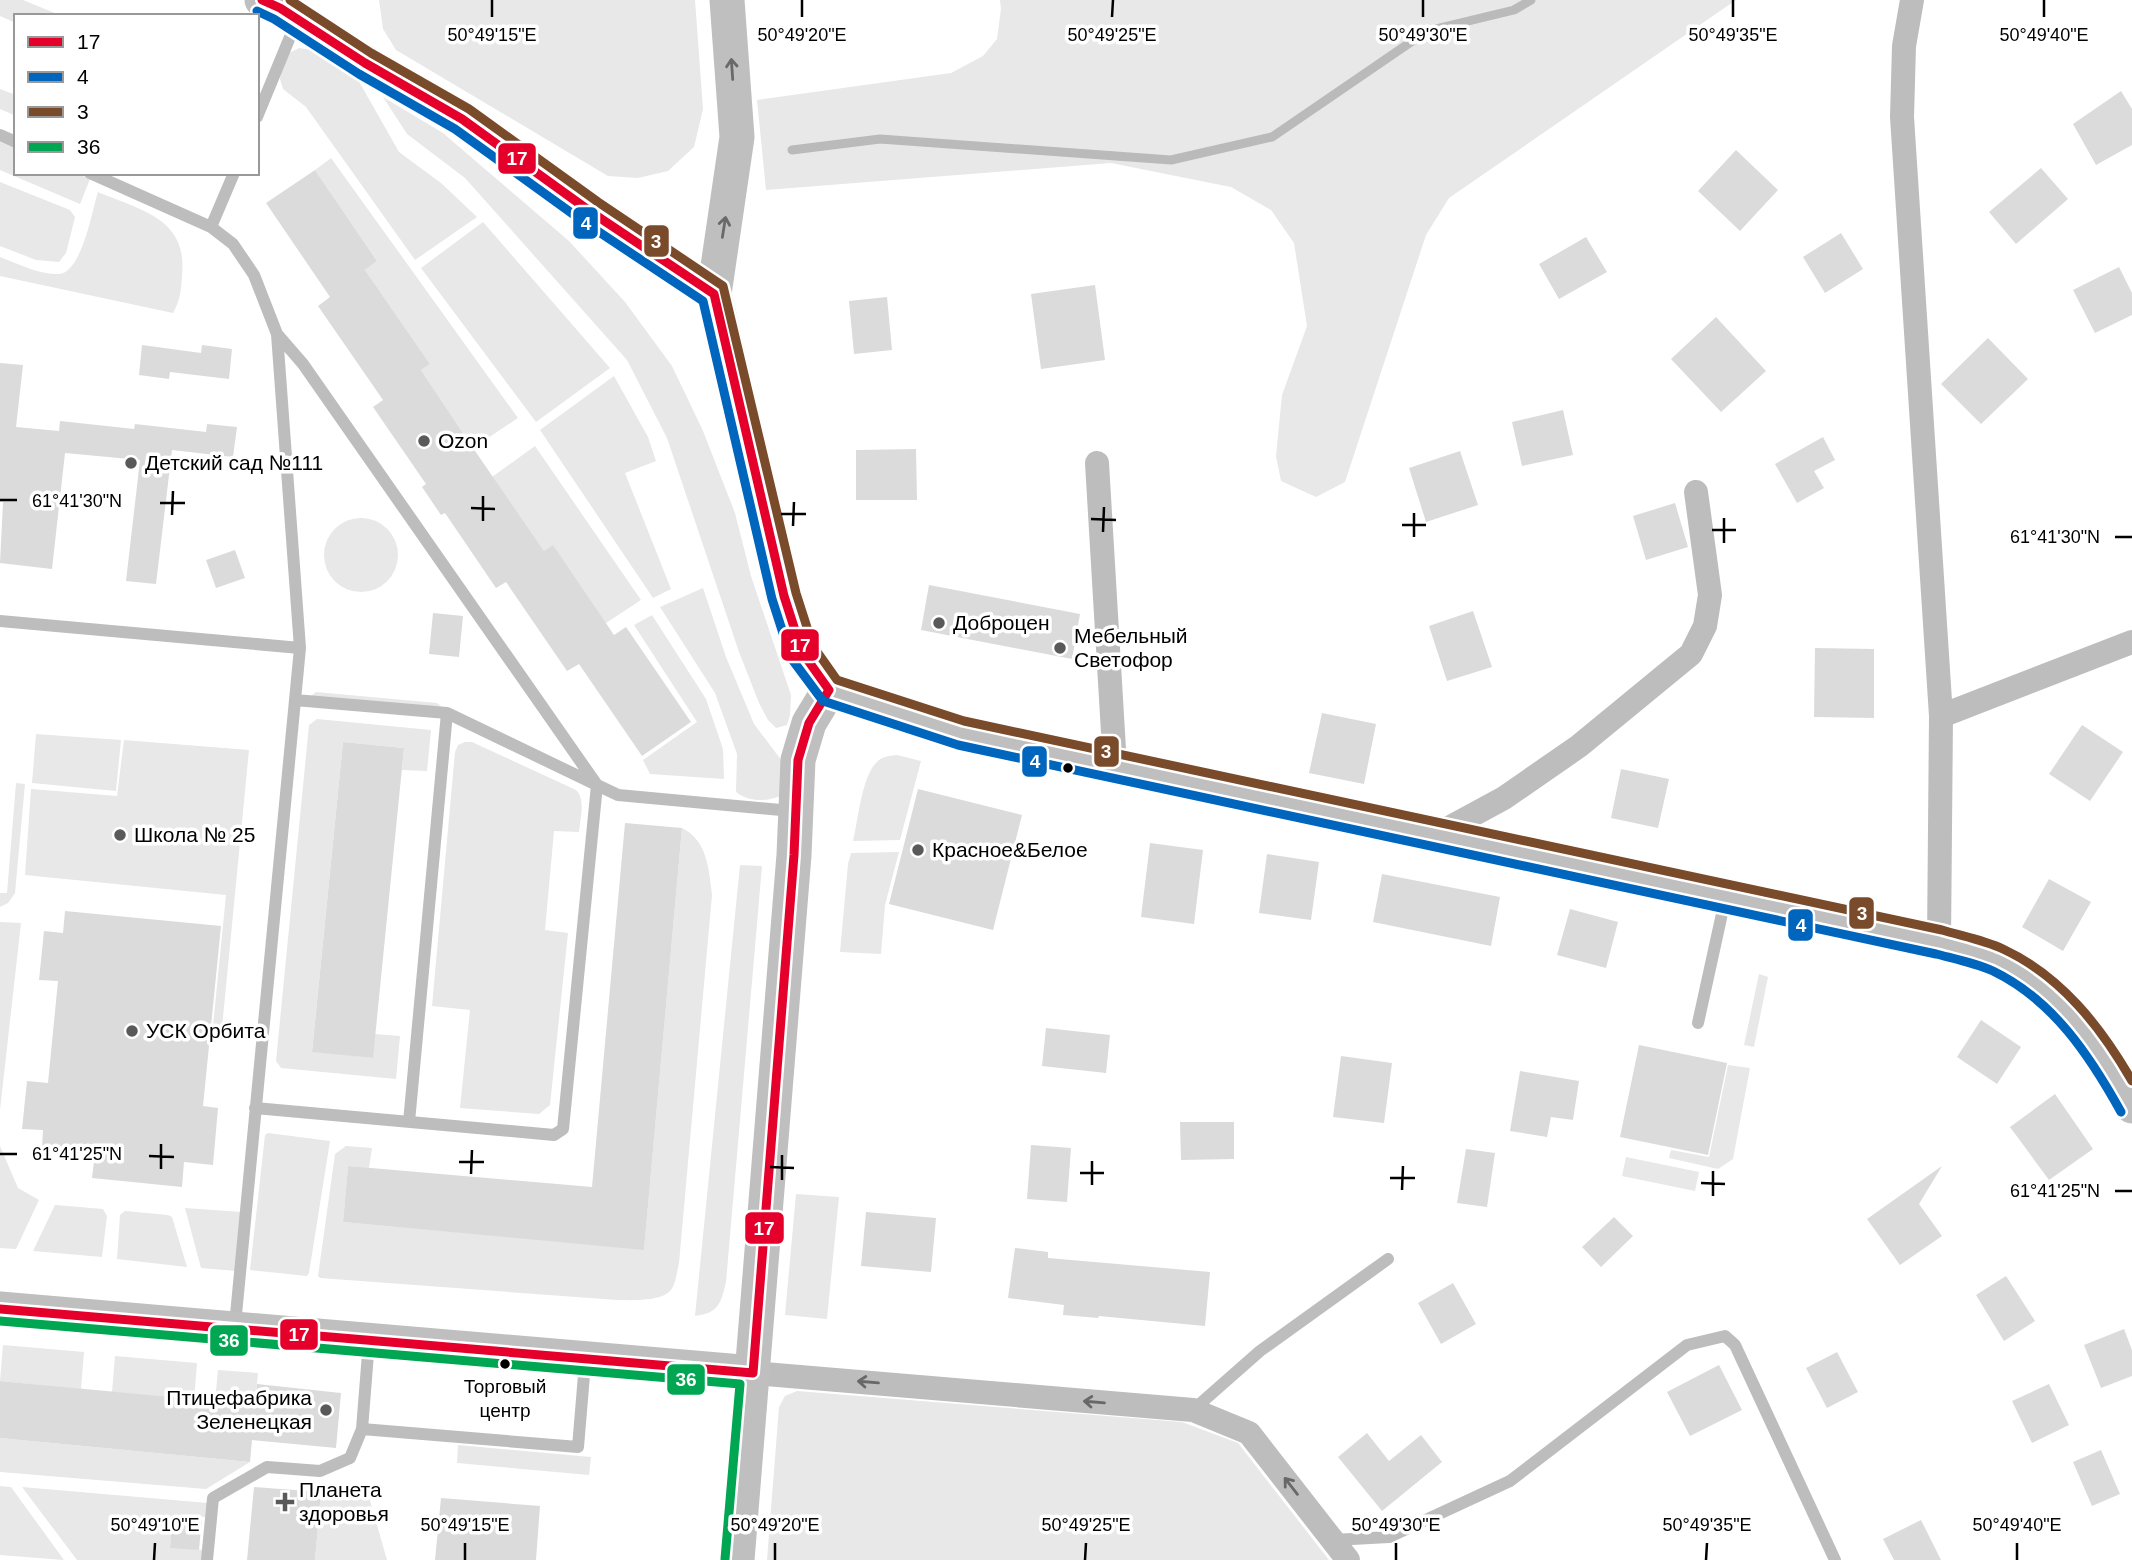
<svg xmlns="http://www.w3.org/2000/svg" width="2132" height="1560" viewBox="0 0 2132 1560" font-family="Arial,sans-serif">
<rect width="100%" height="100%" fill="#fff"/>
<path fill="#e8e8e8" d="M0 0H23L62 16H16V23L0 16Z
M379 0H695L703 109 694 147 668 171 638 178 608 176 396 50 383 29Z
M1000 0H1736L1449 198 1426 235 1345 482 1316 497 1281 481 1276 456 1282 395 1307 326 1294 243 1271 210 1231 187 1111 163 766 190 757 100 951 73 983 56 997 39 1001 9Z
M299 48 319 51 357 78 399 152 441 183 477 217 415 260 306 107 283 89 280 79 282 64 289 53Z
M0 89 16 95V116L0 109Z
M383 97 443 133 569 241 625 302 672 366 703 431 735 513 751 576 791 695 790 715 787 725 776 728 768 720 759 703 739 652 667 438 627 360 465 178 407 134Z
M0 142 16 148V173H76L90 179 80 204 0 170Z
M331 158 518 418 473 448 421 370 430 364 365 270 377 261 315 170Z
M0 182 70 210 75 217 66 253 59 262 36 260 0 246Z
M98 192C142 211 188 218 182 276 181 291 180 301 173 313L0 276V257C19 264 39 275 59 274 82 272 92 211 98 192Z
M483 222 610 368 536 422 421 268Z
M614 376 648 437 656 461 625 473 671 589 653 598 540 430Z
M535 446 641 600 606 623 544 551 492 477Z
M324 555a37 37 0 1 1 74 0a37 37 0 1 1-74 0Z
M703 588 726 657 754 724 782 761 781 796C765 802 749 802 736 792L737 754 715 693 660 607Z
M652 615 706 699 723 749 724 779 650 774 643 760 697 722 634 625Z
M316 692 437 703 442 707 310 697Z
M317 719 431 730 427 771 402 770 404 748 343 742 312 1051 372 1058 375 1034 400 1036 396 1079 281 1068 276 1061 309 725Z
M36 734 121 740 116 791 32 783Z
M124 740 249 750 221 1038 212 1036 226 895 25 875 31 789 117 796Z
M465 742H472L576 790C586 800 580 818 579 832L554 831 545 930 568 933 550 1105 539 1114 460 1108 470 1010 432 1006 455 752 458 745Z
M897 755 921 761 900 840 853 841C858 821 862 775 877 762 882 756 890 756 897 755Z
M16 783 25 784 15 893 8 903 0 907V893H7Z
M682 828C707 840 709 869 712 895L679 1263C677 1271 676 1283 671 1290 661 1302 631 1300 617 1300L320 1278 318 1276 335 1154 346 1146 372 1148 369 1168 348 1166 343 1222 644 1249Z
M899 852 885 905 881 954 840 952 848 864 851 853Z
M740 865 762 866 726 1282C721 1303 719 1313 695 1316Z
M0 922 21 923 0 1110Z
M1759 974 1768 977 1754 1047 1744 1045Z
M1728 1065 1750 1068 1733 1159 1718 1169 1669 1158 1671 1150 1709 1157Z
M268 1133 330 1141 309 1273 307 1276 250 1270 265 1135Z
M0 1146 18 1188 39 1200 16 1249 0 1248Z
M1626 1157 1699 1172 1695 1191 1622 1176Z
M796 1194 839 1197 827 1319 785 1315Z
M55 1205 103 1209 107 1216 102 1257 33 1251Z
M185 1208 242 1212 236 1271 201 1268Z
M125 1211 168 1215 172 1217 187 1267 117 1259 120 1215Z
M3 1345 84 1352 81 1389 0 1381Z
M115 1356 197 1363 194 1400 112 1392Z
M218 1370 258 1373 255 1405 215 1402Z
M797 1391 1182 1422 1238 1443 1329 1560H767L779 1407 785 1396Z
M0 1438 250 1462 206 1489 0 1472Z
M458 1445 591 1457 589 1475 457 1463Z
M0 1486 11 1487 64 1560 0 1555Z
M22 1487 208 1503 207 1517 172 1516 170 1547 204 1550 203 1560H77Z
M321 1492 369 1497 387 1560H315Z"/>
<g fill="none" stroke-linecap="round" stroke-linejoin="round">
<path stroke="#bababa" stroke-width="9" d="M792 150 880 139 1171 160 1272 137 1427 31 1514 10 1531 0"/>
</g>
<path fill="#dbdbdb" d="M2121 91 2132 109V145L2096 165 2073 124Z
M1736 150 1778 190 1740 231 1698 191Z
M2041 168 2068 199 2016 244 1989 212Z
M315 170 377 261 365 270 430 364 421 370 473 448 544 551 553 545 614 635 626 627 691 722 642 756 579 664 567 671 506 582 496 588 445 513 441 515 422 487 426 484 373 407 383 400 318 306 330 297 266 203Z
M1841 233 1863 269 1825 293 1803 257Z
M1586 237 1607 272 1559 299 1539 264Z
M2119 267 2132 293V315L2095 333 2073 290Z
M1095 285 1105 360 1041 369 1031 294Z
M887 297 892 350 854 354 849 301Z
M1716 317 1766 371 1721 412 1671 359Z
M1988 338 2028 379 1981 424 1941 384Z
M142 345 201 353 202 345 232 349 229 379 170 372 169 379 139 375Z
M0 363 23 365 16 427 59 431 60 421 134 429 135 424 206 432 207 424 237 427 233 457 172 450 156 584 126 581 140 460 65 453 52 569 0 563 3 502H0Z
M1563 410 1573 455 1522 466 1512 422Z
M1823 437 1835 460 1814 471 1824 488 1797 503 1775 464Z
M916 449 917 500H856V450Z
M1460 451 1478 505 1426 522 1409 468Z
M1675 503 1688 547 1646 560 1633 516Z
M235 550 245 578 216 588 206 560Z
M929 585 1080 614 1072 659 921 630Z
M1473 611 1492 667 1447 681 1429 626Z
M433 613 463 616 459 657 429 654Z
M1815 648 1874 649V718L1814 717Z
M1322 713 1376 724 1364 784 1309 773Z
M2082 725 2123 752 2090 801 2049 774Z
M343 742 404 748 373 1058 312 1052Z
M1621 769 1669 779 1658 828 1611 818Z
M918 789 1022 815 993 930 889 904Z
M625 823 682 828 644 1250 343 1222 348 1166 592 1187Z
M1150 843 1203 850 1194 924 1141 917Z
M1267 854 1319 862 1311 920 1259 913Z
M1382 874 1500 897 1491 946 1373 922Z
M2049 879 2091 902 2063 951 2022 927Z
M1570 909 1618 922 1606 968 1557 955Z
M65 911 221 926 203 1106 218 1108 213 1165 184 1162 182 1187 92 1178 95 1153 42 1148 43 1130 22 1129 27 1081 48 1083 58 981 39 980 44 931 63 933Z
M1981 1020 2021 1047 1997 1084 1957 1057Z
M1046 1028 1110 1035 1106 1073 1042 1066Z
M1639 1045 1727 1063 1708 1155 1620 1137Z
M1341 1056 1392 1063 1384 1123 1333 1117Z
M1520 1071 1579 1081 1573 1120 1551 1117 1547 1137 1510 1131Z
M2055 1094 2093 1149 2049 1180 2010 1127Z
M1180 1122H1234V1159L1181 1160Z
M1031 1145 1071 1148 1067 1202 1027 1199Z
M1466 1149 1495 1153 1487 1207 1457 1203Z
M1942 1166 1919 1204 1942 1236 1900 1265 1867 1219Z
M866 1212 936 1218 931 1272 861 1266Z
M1614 1217 1633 1236 1601 1267 1582 1247Z
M1015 1248 1048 1252V1258L1210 1272 1205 1326 1099 1316 1098 1318 1063 1315 1064 1305 1008 1298Z
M2006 1276 2035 1321 2004 1341 1976 1295Z
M1453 1283 1476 1324 1441 1344 1418 1303Z
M2124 1329 2132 1350V1376L2101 1388 2084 1345Z
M1837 1352 1858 1392 1827 1408 1806 1368Z
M1719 1365 1742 1410 1690 1436 1667 1392Z
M0 1381 255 1405 257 1384 341 1393 336 1448 252 1440 250 1462 0 1438Z
M2049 1384 2069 1425 2032 1443 2012 1401Z
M1367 1433 1389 1461 1421 1435 1442 1462 1382 1511 1338 1457Z
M2101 1450 2120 1494 2092 1506 2073 1462Z
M254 1487 321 1492 315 1560H247Z
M441 1498 540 1506 536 1560H435Z
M172 1515 202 1517 199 1550 170 1548Z
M1921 1520 1941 1560H1894L1883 1539Z"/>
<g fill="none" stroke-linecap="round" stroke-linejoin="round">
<path stroke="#bdbdbd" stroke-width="12" d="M257 117 297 20
M0 135 16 142
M90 173 211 227 233 244 254 275 277 334 303 364 597 785 618 795 792 811
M211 227 234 173
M0 621 300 648
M1698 1023 1725 900
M255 1108 554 1135 563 1129 597 785 447 713 295 700
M409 1122 447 713
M235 1325 300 648 277 334
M1193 1410 1260 1351 1388 1259
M362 1429 578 1447 585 1363
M1333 1540 1389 1537 1510 1481 1687 1345 1725 1336 1735 1345 1835 1560
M207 1560 213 1498 267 1467 320 1471 350 1458 362 1429 369 1341"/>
<path stroke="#bdbdbd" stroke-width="24" d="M1912 0 1904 46 1902 117 1941 716 1939 942
M1097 463 1115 766
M1941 716 2132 642
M1434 836 1504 798 1579 746 1691 654 1705 626 1710 595 1696 492
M753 1373 1193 1410 1249 1433 1348 1560"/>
<path stroke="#bfbfbf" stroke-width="35" d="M262 0 280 8 365 63 462 119 591 212 714 294
M727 0 737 137 714 294 784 596 802 652 829 690
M829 690 961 733 1939 942C1959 948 1981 952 2000 961 2063 991 2100 1047 2132 1106
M0 1309 753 1373
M737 1560 794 855 798 760 809 723 829 690"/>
<g stroke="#fff" stroke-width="14">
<path id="bus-1" d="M0 1309 753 1373 794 855 798 760 809 723 829 690 802 652 784 596 714 294 591 212 462 119 365 63 280 8 262 0"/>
</g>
<g stroke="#fff" stroke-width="14">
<path id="bus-2" d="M257 11 274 19 359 74 455 129 584 222 703 301 772 599 791 658 823 701 958 745 1936 954C1955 959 1975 963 1993 971 2053 1000 2090 1056 2121 1112"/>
</g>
<g stroke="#fff" stroke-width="14">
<path id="bus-3" d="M290 0 371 53 469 109 598 202 723 286 796 593 813 646 837 680 964 721 1942 930C1962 936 1984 940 2003 949 2061 976 2101 1027 2132 1081"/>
</g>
<g stroke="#fff" stroke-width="14">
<path id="bus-4" d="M0 1321 740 1384 725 1559"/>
</g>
<use href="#bus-1" stroke="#e4002b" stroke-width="9"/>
<use href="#bus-2" stroke="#0065bd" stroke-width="9"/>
<use href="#bus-3" stroke="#7a4b2a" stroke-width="9"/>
<use href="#bus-4" stroke="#00a651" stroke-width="9"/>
</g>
<defs><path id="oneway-shaft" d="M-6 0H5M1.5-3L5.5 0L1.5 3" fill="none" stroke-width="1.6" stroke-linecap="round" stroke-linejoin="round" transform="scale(1.75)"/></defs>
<g stroke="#696969">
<use href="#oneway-shaft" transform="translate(732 69) rotate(-94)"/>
<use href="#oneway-shaft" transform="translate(724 227) rotate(-81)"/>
</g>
<g stroke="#686868">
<use href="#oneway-shaft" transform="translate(868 1382) rotate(-175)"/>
<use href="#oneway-shaft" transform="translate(1094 1402) rotate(-175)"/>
<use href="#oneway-shaft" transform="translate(1291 1486) rotate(-128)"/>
</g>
<path fill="none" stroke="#000" stroke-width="2.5" d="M492 17V0M802 17V0M1112 17 1113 0M1423 17V0M1733 17V0M2044 17V0M0 500H17M160 503H185M471 508 495 509M781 514H806M172 515 173 491M1091 519 1116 520M483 521V496M1402 525H1426M793 526 794 502M1712 530H1736M1103 532 1104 507M1414 537V513M2115 537H2132M1724 543V518M0 1154H17M149 1156 174 1157M459 1162H484M770 1167 794 1168M161 1169V1144M1080 1173H1104M471 1174 472 1150M1390 1178H1415M782 1180V1155M1701 1183 1725 1184M1092 1185V1161M1402 1190 1403 1166M2115 1191H2132M1713 1196V1171M154 1560 155 1543M465 1560V1543M775 1560V1543M1085 1560 1086 1543M1396 1560V1543M1706 1560 1707 1543M2017 1560V1543"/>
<g fill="#595959" stroke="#fff" stroke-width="2.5">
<circle cx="424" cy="441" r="7"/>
<circle cx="131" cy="463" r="7"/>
<circle cx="939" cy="623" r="7"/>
<circle cx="1060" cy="648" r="7"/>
<circle cx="120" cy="835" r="7"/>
<circle cx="918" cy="850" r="7"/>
<circle cx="132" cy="1031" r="7"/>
<circle cx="326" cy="1410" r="7"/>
<path d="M281.5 1491.5h7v7h7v7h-7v7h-7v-7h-7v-7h7z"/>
</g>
<g fill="#000" stroke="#fff" stroke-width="2.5">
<circle cx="1068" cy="768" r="6"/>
<circle cx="505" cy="1364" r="6"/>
</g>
<g text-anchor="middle" stroke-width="7" stroke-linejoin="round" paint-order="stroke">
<g font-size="19" fill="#000" stroke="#fff">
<text x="505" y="1393">Торговый<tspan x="505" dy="24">центр</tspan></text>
</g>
<g font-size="21" fill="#000" stroke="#fff" text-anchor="start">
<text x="438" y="448">Ozon</text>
<text x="145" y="470">Детский сад №111</text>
<text x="953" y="630">Доброцен</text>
<text x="1074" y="643">Мебельный<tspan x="1074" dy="24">Светофор</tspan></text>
<text x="134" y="842">Школа № 25</text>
<text x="932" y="857">Красное&amp;Белое</text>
<text x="146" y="1038">УСК Орбита</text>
<text x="312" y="1405" text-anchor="end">Птицефабрика<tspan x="312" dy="24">Зеленецкая</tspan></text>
<text x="299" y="1497">Планета<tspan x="299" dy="24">здоровья</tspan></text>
</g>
</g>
<g font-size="18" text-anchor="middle" fill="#000" stroke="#fff" stroke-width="7" stroke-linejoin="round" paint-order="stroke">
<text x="492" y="41">50°49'15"E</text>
<text x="802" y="41">50°49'20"E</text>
<text x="1112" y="41">50°49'25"E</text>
<text x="1423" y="41">50°49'30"E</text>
<text x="1733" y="41">50°49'35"E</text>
<text x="2044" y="41">50°49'40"E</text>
<text x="77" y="507">61°41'30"N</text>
<text x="2055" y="543">61°41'30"N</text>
<text x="77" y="1160">61°41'25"N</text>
<text x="2055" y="1197">61°41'25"N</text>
<text x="155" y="1531">50°49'10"E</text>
<text x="465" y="1531">50°49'15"E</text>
<text x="775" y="1531">50°49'20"E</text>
<text x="1086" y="1531">50°49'25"E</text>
<text x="1396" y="1531">50°49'30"E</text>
<text x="1707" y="1531">50°49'35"E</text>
<text x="2017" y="1531">50°49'40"E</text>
</g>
<g stroke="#fff" stroke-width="2.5">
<rect x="497" y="142" width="40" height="33" rx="7" fill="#e4002b"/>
<rect x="572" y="206" width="27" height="34" rx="7" fill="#0065bd"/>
<rect x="643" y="224" width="27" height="34" rx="7" fill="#7a4b2a"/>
<rect x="780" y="628" width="40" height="34" rx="7" fill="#e4002b"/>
<rect x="1093" y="735" width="27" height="33" rx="7" fill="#7a4b2a"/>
<rect x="1021" y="745" width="27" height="33" rx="7" fill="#0065bd"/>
<rect x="1848" y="896" width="27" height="34" rx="7" fill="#7a4b2a"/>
<rect x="1787" y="908" width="27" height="34" rx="7" fill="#0065bd"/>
<rect x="744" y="1211" width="41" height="34" rx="7" fill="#e4002b"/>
<rect x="279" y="1318" width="40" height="33" rx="7" fill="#e4002b"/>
<rect x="209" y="1324" width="40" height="33" rx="7" fill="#00a651"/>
<rect x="666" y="1363" width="40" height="33" rx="7" fill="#00a651"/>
</g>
<g font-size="19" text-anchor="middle" font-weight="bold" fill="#fff">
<text x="517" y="165">17</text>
<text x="586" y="230">4</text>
<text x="656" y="248">3</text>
<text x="800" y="652">17</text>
<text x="1106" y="758">3</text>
<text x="1035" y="768">4</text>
<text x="1862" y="920">3</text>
<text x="1801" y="932">4</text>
<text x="764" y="1235">17</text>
<text x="299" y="1341">17</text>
<text x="229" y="1347">36</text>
<text x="686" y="1386">36</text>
</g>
<rect x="14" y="14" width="245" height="161" fill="#ffffff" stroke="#999999" stroke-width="2"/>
<rect x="28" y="37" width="35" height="10" fill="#e4002b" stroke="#999999" stroke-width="2"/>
<text x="77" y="49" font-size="21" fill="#000000">17</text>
<rect x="28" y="72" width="35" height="10" fill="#0065bd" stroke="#999999" stroke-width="2"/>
<text x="77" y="84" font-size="21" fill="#000000">4</text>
<rect x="28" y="107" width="35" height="10" fill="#7a4b2a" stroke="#999999" stroke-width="2"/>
<text x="77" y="119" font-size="21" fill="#000000">3</text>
<rect x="28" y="142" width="35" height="10" fill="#00a651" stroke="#999999" stroke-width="2"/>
<text x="77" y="154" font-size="21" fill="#000000">36</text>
</svg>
